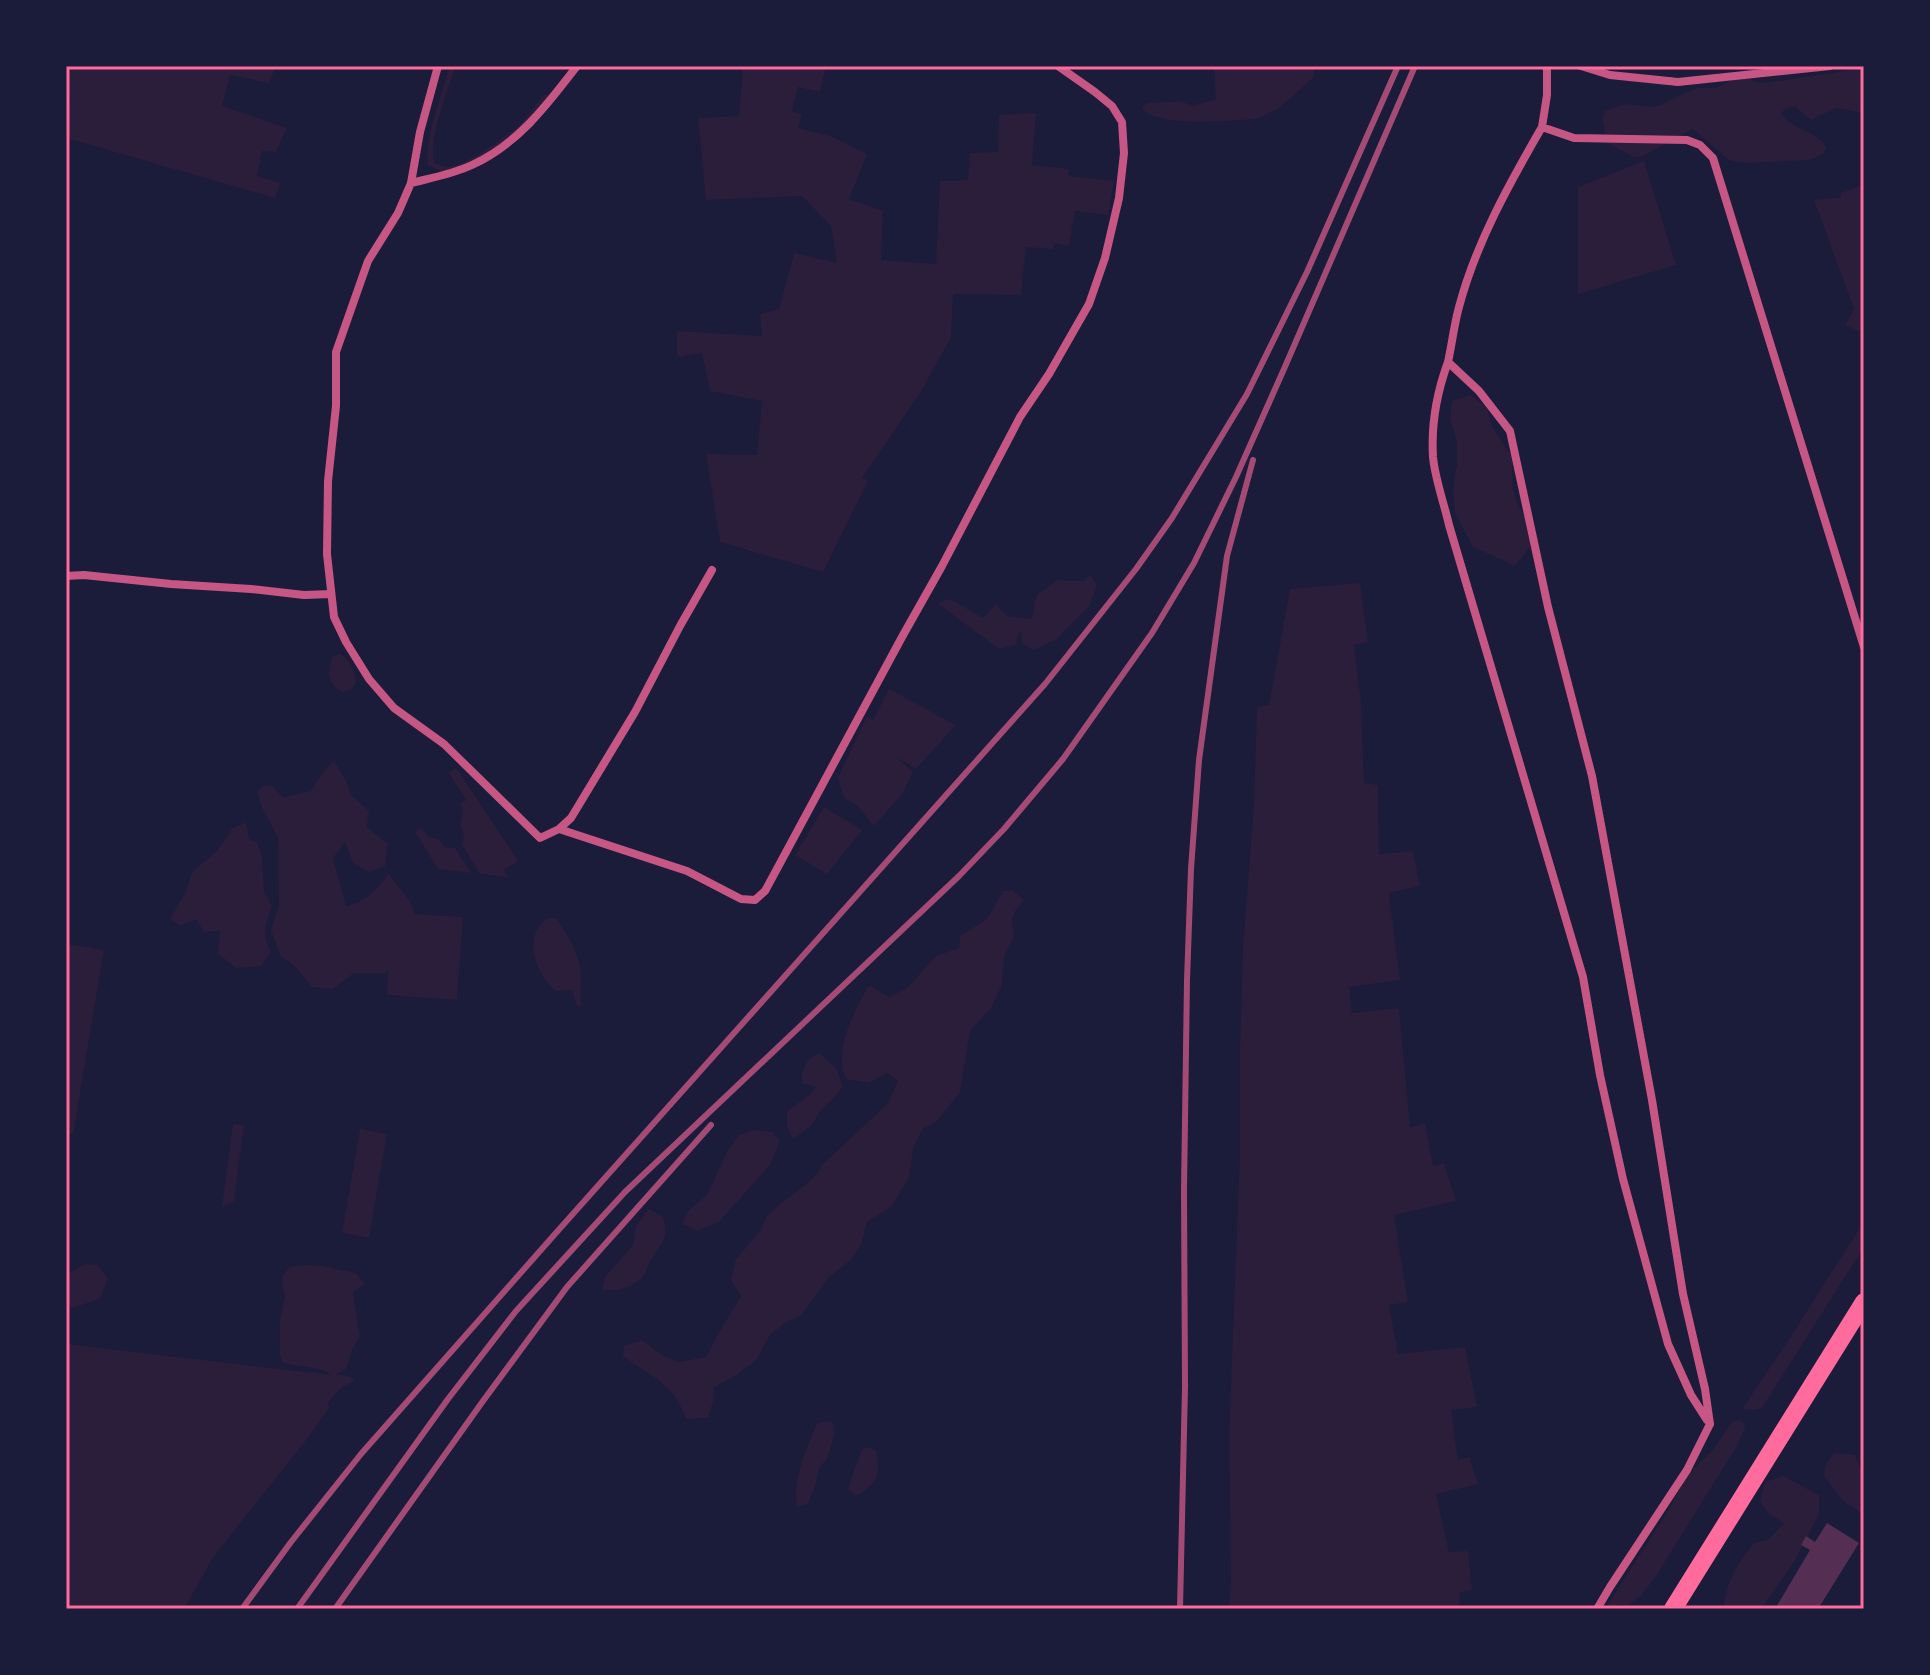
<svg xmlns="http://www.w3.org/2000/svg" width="1930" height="1675" viewBox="0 0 1930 1675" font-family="Overpass,sans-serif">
<rect width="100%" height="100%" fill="#1b1b3a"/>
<path fill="#2a1e3b" d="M66 66H276L269 83 230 75 222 106 287 128 276 152 262 151 257 176 280 183 275 198 66 138V117L70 100 66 98Z
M450 66H456C449 86 426 145 435 163 441 165 446 168 453 166 469 163 509 135 521 123 530 114 536 103 545 94L549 96C519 132 488 160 442 172L428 165C423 142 443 91 450 66Z
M743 66H826L820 92 798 87 792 111 802 115 798 128 830 136 867 154 849 199 883 211 881 260 936 264 940 181 968 180 970 153 998 152 999 115 1036 113 1032 165 1068 169 1069 176 1114 181 1108 215 1075 211 1069 246 1054 243 1053 249 1026 247 1021 295 953 294 951 338 920 393 862 478 868 481 823 572 720 542 706 454 757 455 762 401 710 391 702 353 677 357V331L762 336 760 314 779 309 794 253 837 263 831 226 802 196 706 200 698 118 739 116Z
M1214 66H1313L1314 77C1296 92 1278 114 1254 119 1227 121 1163 127 1143 110V105L1149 103 1180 101 1194 106 1216 99Z
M1864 68V113L1836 108 1811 120 1794 106 1787 108 1781 113C1791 130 1817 130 1826 147L1823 154 1810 160 1750 163 1730 161 1693 129 1641 157H1634L1607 143 1602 118 1605 111 1625 104 1655 107 1697 88H1715L1744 75 1756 82 1766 83Z
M1644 161 1676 265 1578 294V187Z
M1864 185V334L1845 325 1854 309 1814 200 1841 197 1840 193Z
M1470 395 1487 407 1491 425 1512 457 1513 488 1518 506 1535 531 1530 547 1515 566 1473 547 1455 513 1453 488 1457 464V441L1450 419 1452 401Z
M1090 574 1097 585 1090 605 1056 640 1033 650 1022 643 1021 632 1018 635 1016 645 999 649 937 603 950 599 983 618 996 604 1007 616 1032 619 1036 596 1057 580 1084 581Z
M1360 583 1368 642 1354 645 1361 702 1364 783 1378 785 1379 854 1413 851 1420 886 1389 893 1400 980 1349 987 1352 1013 1399 1008 1410 1128 1425 1123 1433 1166 1444 1163 1456 1201 1394 1215 1408 1302 1389 1305 1398 1354 1465 1347 1477 1407 1451 1410 1458 1460 1469 1457 1478 1484 1436 1494 1449 1552 1468 1551 1472 1590 1460 1592 1459 1609H1229L1231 1582 1229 1437 1240 1153V1048L1243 947 1254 803 1257 707 1269 705 1290 589Z
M340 654C351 660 355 671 356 683L350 690 342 692C327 683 326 671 333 656Z
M889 689 956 725 916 769 896 757 913 772 903 793 874 826 857 805 844 798 838 778 867 716 873 720Z
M334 761 347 782 351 795 369 811 367 827 388 844 385 866 369 872 353 863 345 842 333 858 346 906C366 902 376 890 389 874L411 903 415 914 463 917 457 1000 387 995 388 971 385 973H354L333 989 312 987 293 964 281 957 271 930 279 905 278 837 262 808 257 791 265 785 272 786 283 797 311 791 322 773Z
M455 768 459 772 518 861 504 870 508 877 480 874 462 845 464 835 460 825 463 810 460 804 466 800 449 773Z
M824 807 862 830 827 874 795 855Z
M246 822 249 839 257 842 262 856 264 891 272 906C266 925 261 933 271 952L261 966 236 968 218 954 220 931 204 932 196 919 180 926 170 919 186 892 192 872 218 850 232 829Z
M421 828 429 837 439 839 445 847 455 848 471 873 438 869 415 832Z
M1012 890 1024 900 1015 911 1012 921 1014 937 1004 957 1002 985 991 1008 970 1031 960 1092 937 1121 923 1129 913 1148 909 1178 891 1207 867 1222 861 1245 851 1260 828 1278 802 1315 785 1323 769 1336 757 1359 737 1375 714 1387 713 1402 708 1418 686 1419C673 1382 651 1377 623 1356L624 1346 642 1340 664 1356 678 1362 706 1357 717 1336 741 1296 731 1280 736 1259 760 1231 767 1216 781 1203 804 1186 817 1174 821 1166 888 1103 898 1081 887 1073 869 1083 846 1079C833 1050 854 1011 869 985L889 997 907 988 936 956 959 948 960 936 987 919 1003 891Z
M548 918H556C566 933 577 949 580 967 582 980 580 995 581 1008L576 1004 572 990 556 991C536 975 521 935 548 918Z
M66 944 104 950 73 1134 66 1133Z
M819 1053 836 1068 843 1086 836 1096 821 1110 811 1126 793 1139 787 1126V1112C796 1103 810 1098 816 1087L803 1083 801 1076 807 1061Z
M233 1124 244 1125 234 1201 222 1207Z
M360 1129 387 1134 369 1238 342 1233Z
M754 1130 772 1132 780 1141 770 1165 719 1222 697 1231 682 1224 689 1210 707 1195 728 1150 739 1135Z
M649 1209 663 1217C669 1238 663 1241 652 1258 648 1263 647 1271 643 1276 633 1288 617 1292 602 1290L605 1277 633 1245 636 1226Z
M1864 1221V1247L1762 1408 1752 1410 1742 1409 1786 1344Z
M85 1264 98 1265 108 1279 100 1299 72 1308 66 1303V1277L71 1272Z
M307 1265 322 1266 356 1273 365 1284 353 1293 360 1337 352 1350 346 1369 336 1374 352 1377 355 1380 339 1390 328 1403 329 1408 304 1443 214 1556 184 1609H66V1344L331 1375C318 1366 299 1367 283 1363L280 1355V1320L285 1297 282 1282 283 1275 290 1267Z
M1739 1420 1744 1423 1745 1428 1737 1446 1656 1576 1641 1596 1624 1608 1618 1604 1614 1609H1605L1668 1511 1687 1475 1714 1449 1732 1422Z
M824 1421 833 1422 834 1435 828 1457 819 1468 815 1487 808 1504 797 1507C792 1481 806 1448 817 1424Z
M869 1447 876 1451C881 1475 878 1483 856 1496L848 1490 855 1467 862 1449Z
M1834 1453 1855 1455 1864 1476V1515L1843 1501 1824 1476 1825 1466Z
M1783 1476 1819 1495V1514L1794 1562 1761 1609H1724C1724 1585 1740 1559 1755 1542L1768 1540 1784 1523 1769 1514 1760 1501 1765 1482Z"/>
<path fill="#542f53" d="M1827 1523 1859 1543 1818 1609H1775L1810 1550 1801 1545 1806 1536 1815 1542Z"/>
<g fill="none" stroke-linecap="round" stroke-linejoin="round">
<path stroke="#c65784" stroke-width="8" d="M438 66 420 132 411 183 398 213 368 261 336 352V406L328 481 327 554 334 617 346 642 369 679 394 708 444 744 540 838 559 829 571 818 635 712 680 626 712 570
M1581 66 1610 75 1678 82 1830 66
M1542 127 1547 95V66
M411 183C431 178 453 174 472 165 518 144 547 105 577 66
M1448 362C1437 392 1431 424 1433 457 1435 479 1444 503 1449 525L1583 977 1600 1075 1623 1179 1668 1344 1691 1395 1707 1420
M66 576 84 575 171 584 251 589 304 595 331 594
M559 829 687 871 741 899 755 900 765 891 902 637 942 566 1020 417 1049 374 1089 304 1105 258 1119 198 1124 153 1122 122 1112 106 1095 92 1058 66
M1710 1424 1705 1389 1683 1294 1652 1100 1592 776 1548 607 1510 431 1479 391 1448 362C1452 344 1454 325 1459 307 1476 243 1509 184 1542 127L1574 138 1687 140 1700 145 1713 158 1864 647
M1597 1609 1610 1587 1687 1470 1710 1424"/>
<path stroke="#ff6b9d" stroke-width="18" d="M1673 1609 1864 1302"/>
<path stroke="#a44b75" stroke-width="6" d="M242 1609 291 1542 361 1454 555 1234 1045 684 1136 569 1172 518 1247 394 1307 272 1398 66
M297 1609 448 1399 516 1311 625 1192 959 876 1004 829 1063 759 1152 633 1194 563 1236 477 1284 369 1415 66
M335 1609 483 1401 567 1287 711 1125
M1180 1609 1185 1387 1184 1190 1187 980 1191 869 1199 760 1227 556 1253 460"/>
</g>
<rect width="1930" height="1675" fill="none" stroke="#1b1b3a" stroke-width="136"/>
<rect x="68" y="68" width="1794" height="1539" fill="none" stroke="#ff6b9d" stroke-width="3"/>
</svg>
